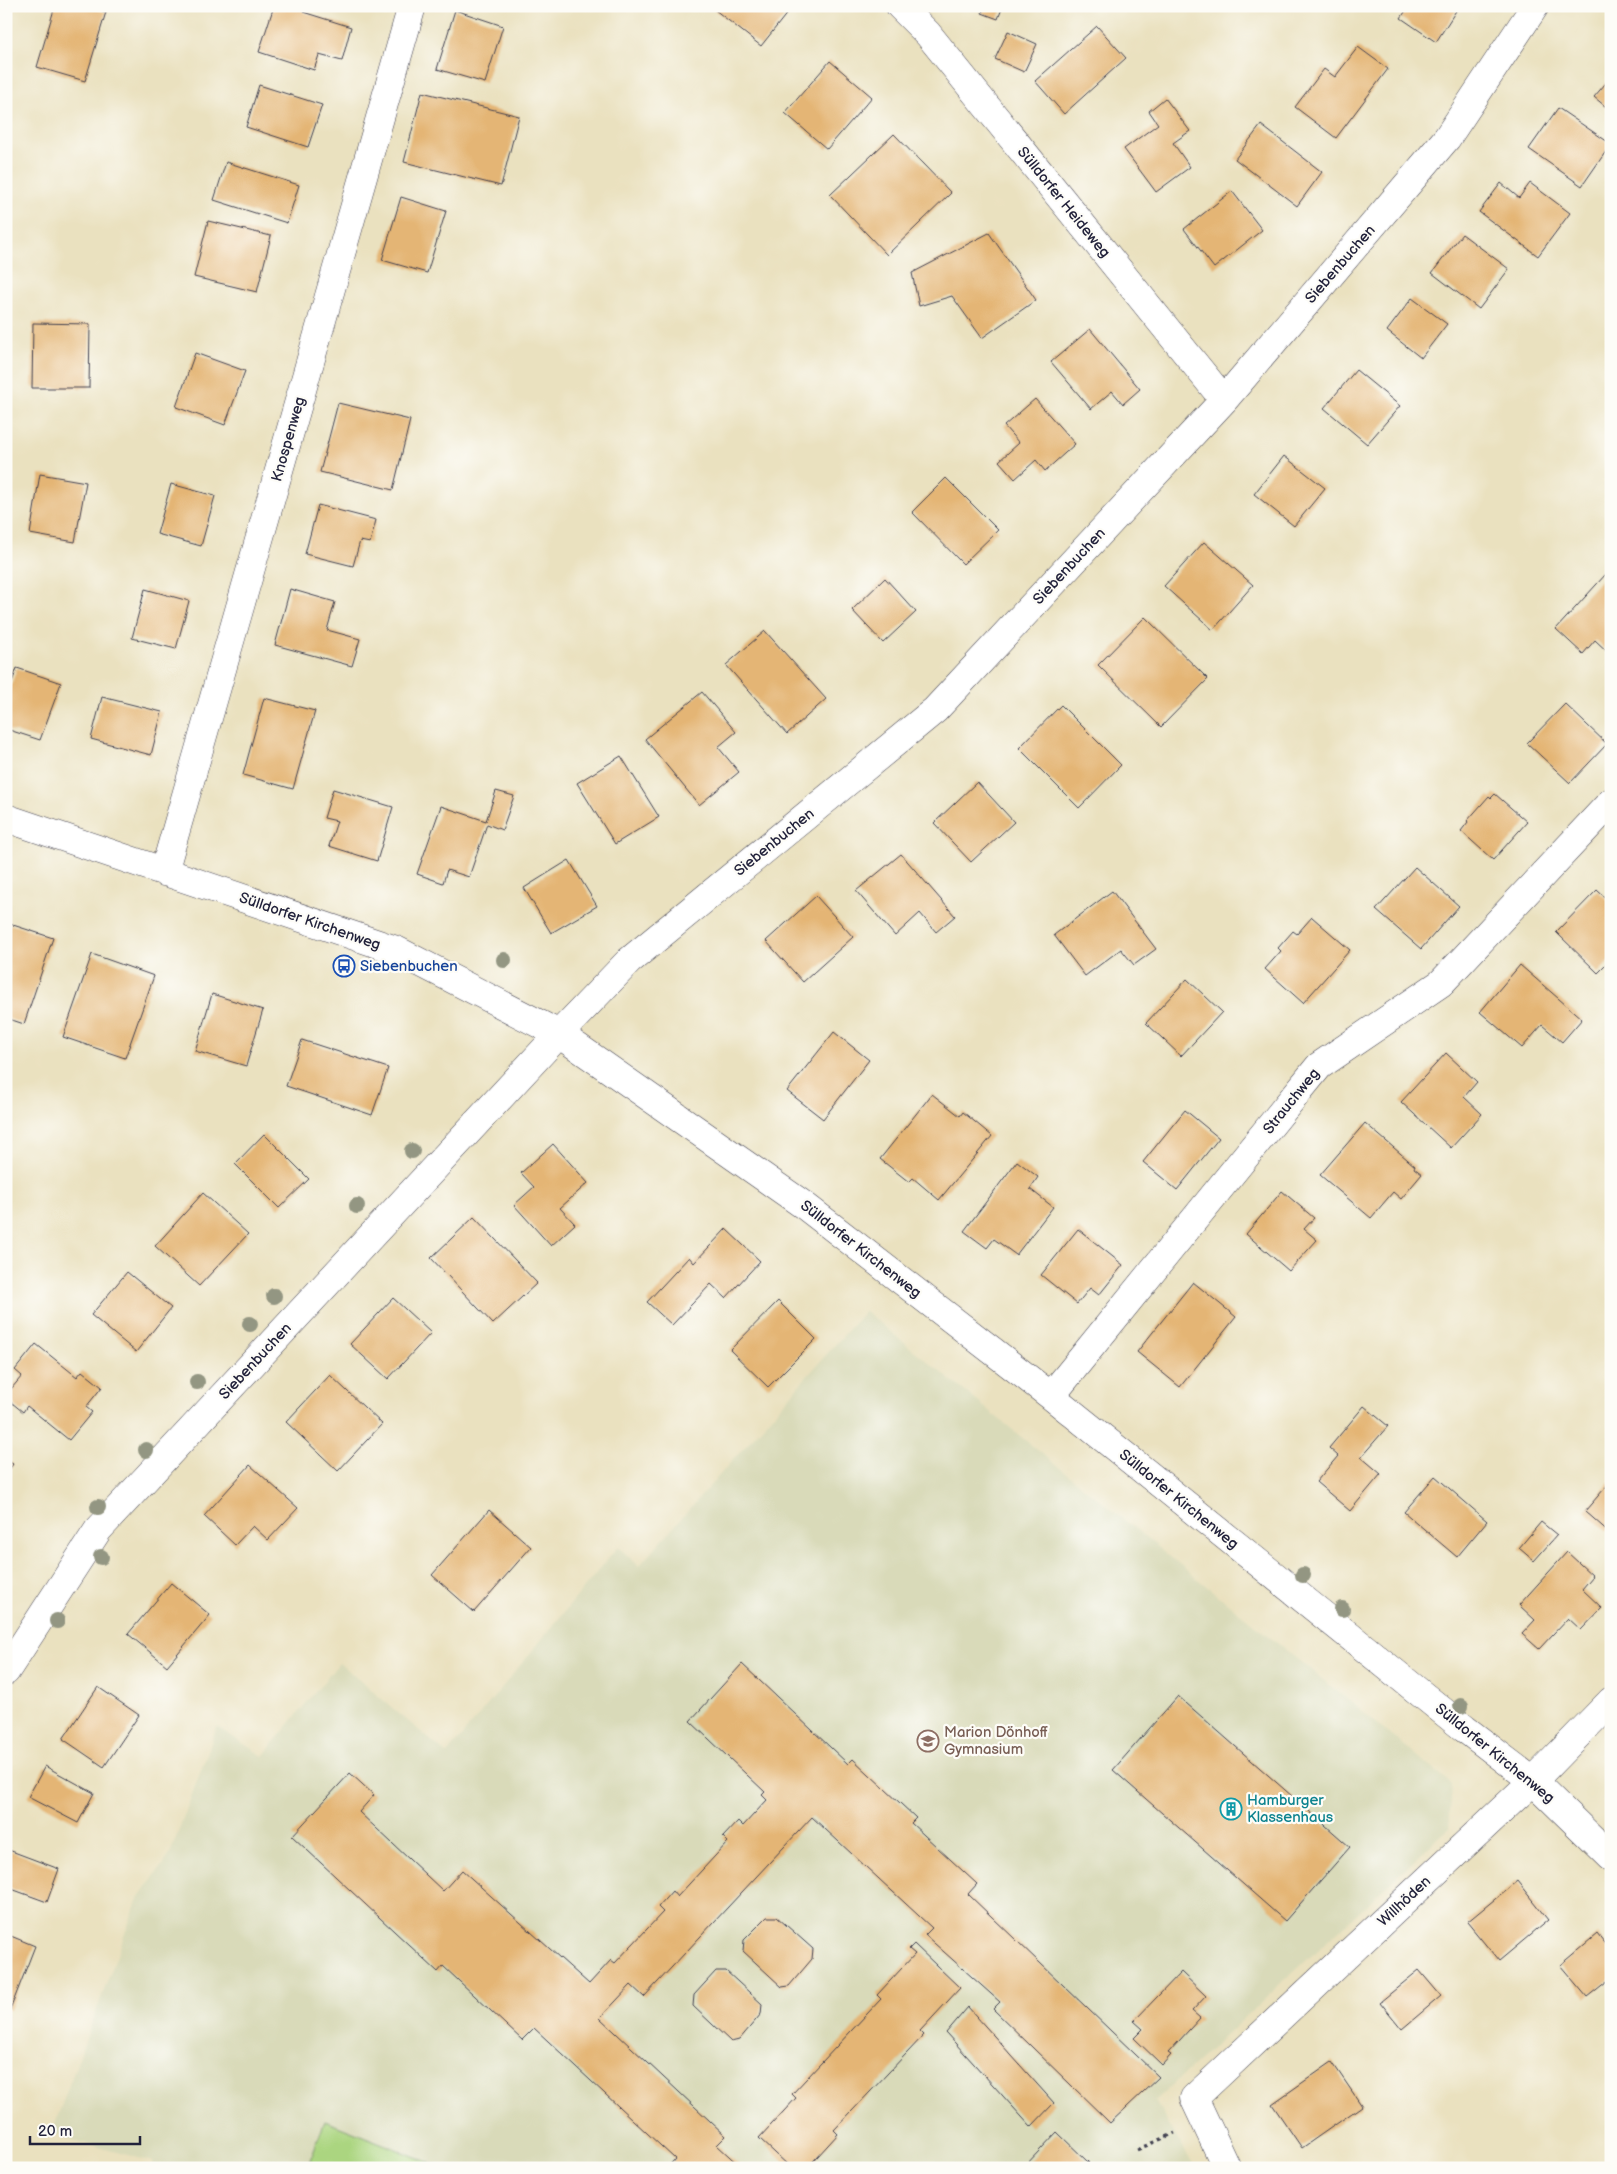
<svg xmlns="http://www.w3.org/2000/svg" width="1617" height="2174" viewBox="0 0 1617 2174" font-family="'Balsamiq Sans',sans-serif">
<rect width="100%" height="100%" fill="#fdfcf7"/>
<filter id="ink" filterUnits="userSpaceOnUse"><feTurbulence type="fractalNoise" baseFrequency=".02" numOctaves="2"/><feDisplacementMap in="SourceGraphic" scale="10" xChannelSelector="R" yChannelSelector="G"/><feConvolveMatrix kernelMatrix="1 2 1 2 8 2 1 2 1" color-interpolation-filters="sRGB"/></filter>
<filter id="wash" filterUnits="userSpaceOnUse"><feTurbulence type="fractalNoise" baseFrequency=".0096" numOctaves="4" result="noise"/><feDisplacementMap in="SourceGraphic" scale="20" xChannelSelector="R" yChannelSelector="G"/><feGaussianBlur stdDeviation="1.12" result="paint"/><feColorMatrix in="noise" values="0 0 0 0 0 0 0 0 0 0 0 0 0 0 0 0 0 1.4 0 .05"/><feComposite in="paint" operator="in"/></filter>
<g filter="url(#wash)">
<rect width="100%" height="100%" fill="#eae1bf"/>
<path fill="#d9dab9" d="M865 1311 1452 1784 1449 1828 1155 2101 1195 2168H151L153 2162 51 2134 137 1901 170 1854 217 1727 263 1756 339 1663 447 1754 618 1547 639 1566Z"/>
<path fill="#abd580" stroke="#667c5e" d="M325 2121 444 2168H307Z"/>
<g id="blocks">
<path fill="#e4b574" d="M55 6H87L106 12 85 81 37 67Z
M267 6H305L303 12 351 27 342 61 319 55 314 70 259 52 273 9Z
M710 6H780L788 12 761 46Z
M985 6H1003L998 19 982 13Z
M1409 6H1459L1436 42 1401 18Z
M455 10 503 26 485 83 437 69Z
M1097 26 1126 58 1064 114 1035 81Z
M1008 31 1037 44 1024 72 995 59Z
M1358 47 1388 69 1336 138 1295 107 1324 69 1335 77Z
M830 61 872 97 827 149 785 113Z
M1611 77V111L1594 97Z
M259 85 322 105 308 147 246 127Z
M422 92 519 116 501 186 404 162Z
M1165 98 1190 131 1173 143 1190 167 1156 192 1124 149 1158 124 1149 111Z
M1558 108 1611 144 1582 186 1529 149Z
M1261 125 1322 172 1297 206 1235 159Z
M894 134 951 193 887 255 830 195Z
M226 162 299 185 287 223 214 200Z
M1501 183 1519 198 1530 183 1570 213 1538 256 1479 212Z
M1232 191 1262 230 1214 268 1184 229Z
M401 197 446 211 427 273 382 260Z
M208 221 271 236 257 292 194 277Z
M989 233 1036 300 982 338 952 296 919 306 912 273Z
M1462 234 1509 269 1479 309 1432 273Z
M1412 298 1447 324 1421 358 1387 331Z
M33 323 90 324 89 388H32Z
M1090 329 1140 389 1123 404 1112 391 1091 409 1051 362Z
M195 353 245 371 225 425 176 407Z
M1356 370 1400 406 1367 444 1324 408Z
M1035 399 1075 444 1045 471 1036 460 1015 479 999 461 1019 443 1004 426Z
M338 403 410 420 393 490 320 472Z
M1284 456 1325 488 1294 526 1254 494Z
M40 474 86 482 75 542 30 534Z
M946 478 998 530 963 564 912 512Z
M171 484 215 496 201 546 157 534Z
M318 505 376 520 370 543 360 541 353 566 305 554Z
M1204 542 1253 585 1213 630 1164 586Z
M1606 574 1611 578V655L1595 640 1583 654 1556 629Z
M885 578 916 612 883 643 852 610Z
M145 589 189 601 176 649 132 638Z
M290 589 335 602 327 630 360 639 352 666 275 645Z
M1145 617 1208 679 1161 727 1098 665Z
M765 631 826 699 787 734 726 665Z
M17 668 61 683 40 740 6 729V699Z
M702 692 736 732 718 747 739 772 699 805 645 739Z
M102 697 162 712 151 755 91 739Z
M264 698 315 711 293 789 243 775Z
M1565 704 1607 744 1570 783 1527 743Z
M1061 705 1121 765 1079 808 1019 748Z
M621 756 659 817 615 844 577 783Z
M977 782 1014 822 971 862 934 823Z
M333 789 393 807 377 861 329 846 337 821 324 818Z
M496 791 514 796 502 830 487 824 469 877 447 870 443 883 417 874 441 806 486 821Z
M1495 794 1527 822 1493 860 1461 831 1468 822 1467 821 1489 796 1491 798Z
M901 854 955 916 936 932 920 913 895 936 856 891Z
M569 860 597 906 551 933 524 888Z
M1415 867 1459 906 1421 949 1376 910Z
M1597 890 1611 903V960L1598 973 1556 932Z
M1112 891 1156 949 1134 965 1121 949 1085 976 1054 935Z
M816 896 853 937 803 982 766 941Z
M1312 917 1350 950 1303 1003 1265 969 1281 951 1278 948 1293 931 1297 934Z
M10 924 53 938 24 1024 6 1018V935Z
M92 954 154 976 125 1058 63 1037Z
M1520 965 1582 1019 1562 1042 1542 1025 1522 1048 1480 1012Z
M1187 979 1222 1012 1181 1056 1146 1023Z
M212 994 263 1010 246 1066 195 1051Z
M834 1032 869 1060 823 1119 787 1091Z
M302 1040 388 1068 372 1115 286 1086Z
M1446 1053 1477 1082 1464 1097 1482 1114 1451 1148 1401 1102Z
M932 1094 960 1116 963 1112 992 1136 939 1200 913 1178 909 1182 880 1159Z
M1185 1110 1219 1138 1177 1190 1143 1162Z
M1365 1123 1415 1166 1414 1168 1422 1174 1401 1199 1393 1192 1371 1218 1320 1175Z
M264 1134 309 1179 279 1208 235 1164Z
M553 1144 588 1183 560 1208 575 1224 551 1246 514 1205 534 1187 521 1173Z
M1017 1161 1038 1177 1030 1189 1053 1207 1016 1255 994 1239 987 1248 964 1231Z
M1282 1191 1314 1218 1304 1229 1317 1240 1289 1271 1246 1234Z
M203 1193 248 1234 199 1286 155 1246Z
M474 1217 537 1283 493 1324 431 1258Z
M726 1229 760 1261 726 1298 711 1284 672 1325 647 1302 689 1257 694 1263Z
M1078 1229 1123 1265 1099 1295 1090 1288 1077 1304 1041 1275Z
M127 1272 171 1308 136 1352 91 1315Z
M1193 1282 1236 1317 1180 1387 1137 1352Z
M393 1298 431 1333 388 1379 350 1344Z
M778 1301 816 1339 768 1387 730 1350Z
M36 1344 77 1377 82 1371 102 1387 86 1407 92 1412 69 1440 27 1406 23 1412 6 1398V1395L22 1376 15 1370Z
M330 1375 382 1424 338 1471 286 1422Z
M1364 1406 1388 1426 1361 1457 1381 1474 1350 1511 1316 1482 1338 1456 1329 1448Z
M6 1460 13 1464 6 1474Z
M250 1465 298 1508 268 1540 253 1526 235 1545 204 1516Z
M1435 1476 1487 1521 1457 1557 1404 1512Z
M1611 1481V1534L1585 1511Z
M489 1510 531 1547 474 1612 432 1575Z
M1541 1522 1557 1535 1534 1561 1519 1548Z
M1567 1552 1593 1576 1582 1589 1602 1608 1581 1630 1568 1618 1539 1649 1522 1634 1535 1620 1519 1605Z
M171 1583 210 1615 167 1666 128 1634Z
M742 1664 848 1764 853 1759 916 1818 911 1823 977 1884 968 1894 1159 2077 1110 2123 993 2009 1000 2002 925 1935 932 1928 812 1817 644 1997 631 1985 600 2018 726 2136 717 2145 742 2168H667L675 2159 534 2028 522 2040 443 1966 438 1972 292 1836 350 1773 374 1795 359 1812 443 1891 462 1870 589 1984 611 1960 615 1963 663 1912 658 1907 672 1891 677 1897 728 1842 723 1837 738 1821 743 1826 767 1800 762 1795 765 1792 690 1721Z
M98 1687 139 1715 104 1767 63 1739Z
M1178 1696 1350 1847 1285 1921 1113 1770Z
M45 1766 94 1793 78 1823 28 1797Z
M6 1849 59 1869 47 1902 6 1887Z
M1517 1881 1548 1920 1499 1961 1467 1922Z
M767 1917H777L813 1949 812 1959 789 1986 782 1987 743 1951 744 1940Z
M6 1934 35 1946 10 2010 6 2009Z
M1597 1934 1611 1952V1978L1587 1997 1560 1965Z
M914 1944 960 1988 920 2031 924 2035 834 2130 838 2134 807 2168H791L759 2138 796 2098 792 2094 881 1999 877 1995 915 1954 909 1949Z
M1419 1970 1441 1996 1402 2029 1380 2002Z
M716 1971H726L762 2004 761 2014 739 2040 731 2042 693 2006 694 1995Z
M1181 1972 1206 1996 1192 2011 1200 2018 1168 2053 1171 2055 1162 2065 1134 2038 1143 2029 1134 2021Z
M968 2007 1054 2103 1031 2127 946 2033Z
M1332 2062 1362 2106 1302 2148 1272 2104Z
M1057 2132 1089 2163 1084 2168H1023Z"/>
</g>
</g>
<g filter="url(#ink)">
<use href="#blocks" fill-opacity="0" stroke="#403f4f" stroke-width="1"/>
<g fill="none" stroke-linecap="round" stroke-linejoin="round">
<g stroke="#403f4f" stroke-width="29">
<path id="minor" d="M900 6 928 34 1224 400
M6 818 396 950 559 1034 805 1206 1051 1396 1465 1729 1533 1781 1611 1857
M164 872 412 6
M1051 1396 1319 1066 1441 983 1611 802
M6 1671 98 1530 559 1034 629 961 935 710 1224 400 1447 138 1535 6
M1227 2168 1194 2098 1533 1781 1611 1701"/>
</g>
<path stroke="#403f4f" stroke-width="3" stroke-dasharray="4 4" stroke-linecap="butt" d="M1137 2150 1175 2133"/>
<use href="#minor" stroke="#fff" stroke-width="28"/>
</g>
<g fill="#939682">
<circle cx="504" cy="960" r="8"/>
<circle cx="412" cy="1151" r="8"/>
<circle cx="357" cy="1206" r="8"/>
<circle cx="274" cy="1296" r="8"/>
<circle cx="250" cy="1324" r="8"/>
<circle cx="197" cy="1382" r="8"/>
<circle cx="146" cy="1450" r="8"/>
<circle cx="98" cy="1507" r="8"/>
<circle cx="101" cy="1557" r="8"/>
<circle cx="1303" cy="1575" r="8"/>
<circle cx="1342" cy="1609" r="8"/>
<circle cx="57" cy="1621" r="8"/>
<circle cx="1461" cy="1706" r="8"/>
</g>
</g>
<defs>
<g id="bus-ring" transform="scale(1.125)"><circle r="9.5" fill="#fdfcf7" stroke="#1a4fb4" stroke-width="1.5"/><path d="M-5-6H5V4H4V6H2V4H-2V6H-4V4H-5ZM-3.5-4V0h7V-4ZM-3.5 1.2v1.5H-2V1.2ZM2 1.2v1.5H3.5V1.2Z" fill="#1a4fb4"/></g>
<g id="school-ring" transform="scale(1.125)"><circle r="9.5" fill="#fdfcf7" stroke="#8d6e63" stroke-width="1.5"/><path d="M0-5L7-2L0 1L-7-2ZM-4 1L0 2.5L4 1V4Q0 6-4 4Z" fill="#8d6e63"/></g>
<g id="building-ring" transform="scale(1.125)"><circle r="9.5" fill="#fdfcf7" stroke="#0f9aa8" stroke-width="1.5"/><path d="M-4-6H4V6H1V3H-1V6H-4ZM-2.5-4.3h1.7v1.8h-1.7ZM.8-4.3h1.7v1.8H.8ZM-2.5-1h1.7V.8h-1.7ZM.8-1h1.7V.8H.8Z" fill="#0f9aa8"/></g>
</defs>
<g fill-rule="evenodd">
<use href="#bus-ring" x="344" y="966"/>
<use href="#school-ring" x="928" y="1741"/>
<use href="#building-ring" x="1231" y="1809"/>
</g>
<g text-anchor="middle" stroke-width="4.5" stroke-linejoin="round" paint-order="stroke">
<g font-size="15" fill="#22223b" stroke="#fdfcf7">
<text transform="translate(1064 202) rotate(51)" y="5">Sülldorfer Heideweg</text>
<text transform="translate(1340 264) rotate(-49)" y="5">Siebenbuchen</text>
<text transform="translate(288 439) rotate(-74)" y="5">Knospenweg</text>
<text transform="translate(1069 566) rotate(-47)" y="5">Siebenbuchen</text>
<text transform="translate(774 842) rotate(-39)" y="5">Siebenbuchen</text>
<text transform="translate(310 921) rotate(19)" y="5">Sülldorfer Kirchenweg</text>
<text transform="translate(1291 1101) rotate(-51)" y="5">Strauchweg</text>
<text transform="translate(861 1249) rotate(38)" y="5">Sülldorfer Kirchenweg</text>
<text transform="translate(255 1361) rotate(-47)" y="5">Siebenbuchen</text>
<text transform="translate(1179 1499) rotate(39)" y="5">Sülldorfer Kirchenweg</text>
<text transform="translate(1495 1753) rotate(39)" y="5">Sülldorfer Kirchenweg</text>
<text transform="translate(1404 1901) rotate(-43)" y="5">Willhöden</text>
</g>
<g font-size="15" fill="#164399" stroke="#fdfcf7" text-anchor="start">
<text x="360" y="971">Siebenbuchen</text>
</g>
<g font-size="15" fill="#785e54" stroke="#fdfcf7" text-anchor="start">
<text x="944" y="1737">Marion Dönhoff<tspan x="944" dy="17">Gymnasium</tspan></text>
</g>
<g font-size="15" fill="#0d838f" stroke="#fdfcf7" text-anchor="start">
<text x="1247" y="1805">Hamburger<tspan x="1247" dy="17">Klassenhaus</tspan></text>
</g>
</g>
<rect width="1617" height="2174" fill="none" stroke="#fdfcf7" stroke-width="25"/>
<path d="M30 2136v8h110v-8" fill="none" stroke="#22223b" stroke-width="2.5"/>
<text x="38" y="2136" font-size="15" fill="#22223b" stroke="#fdfcf7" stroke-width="4" paint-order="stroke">20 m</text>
</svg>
